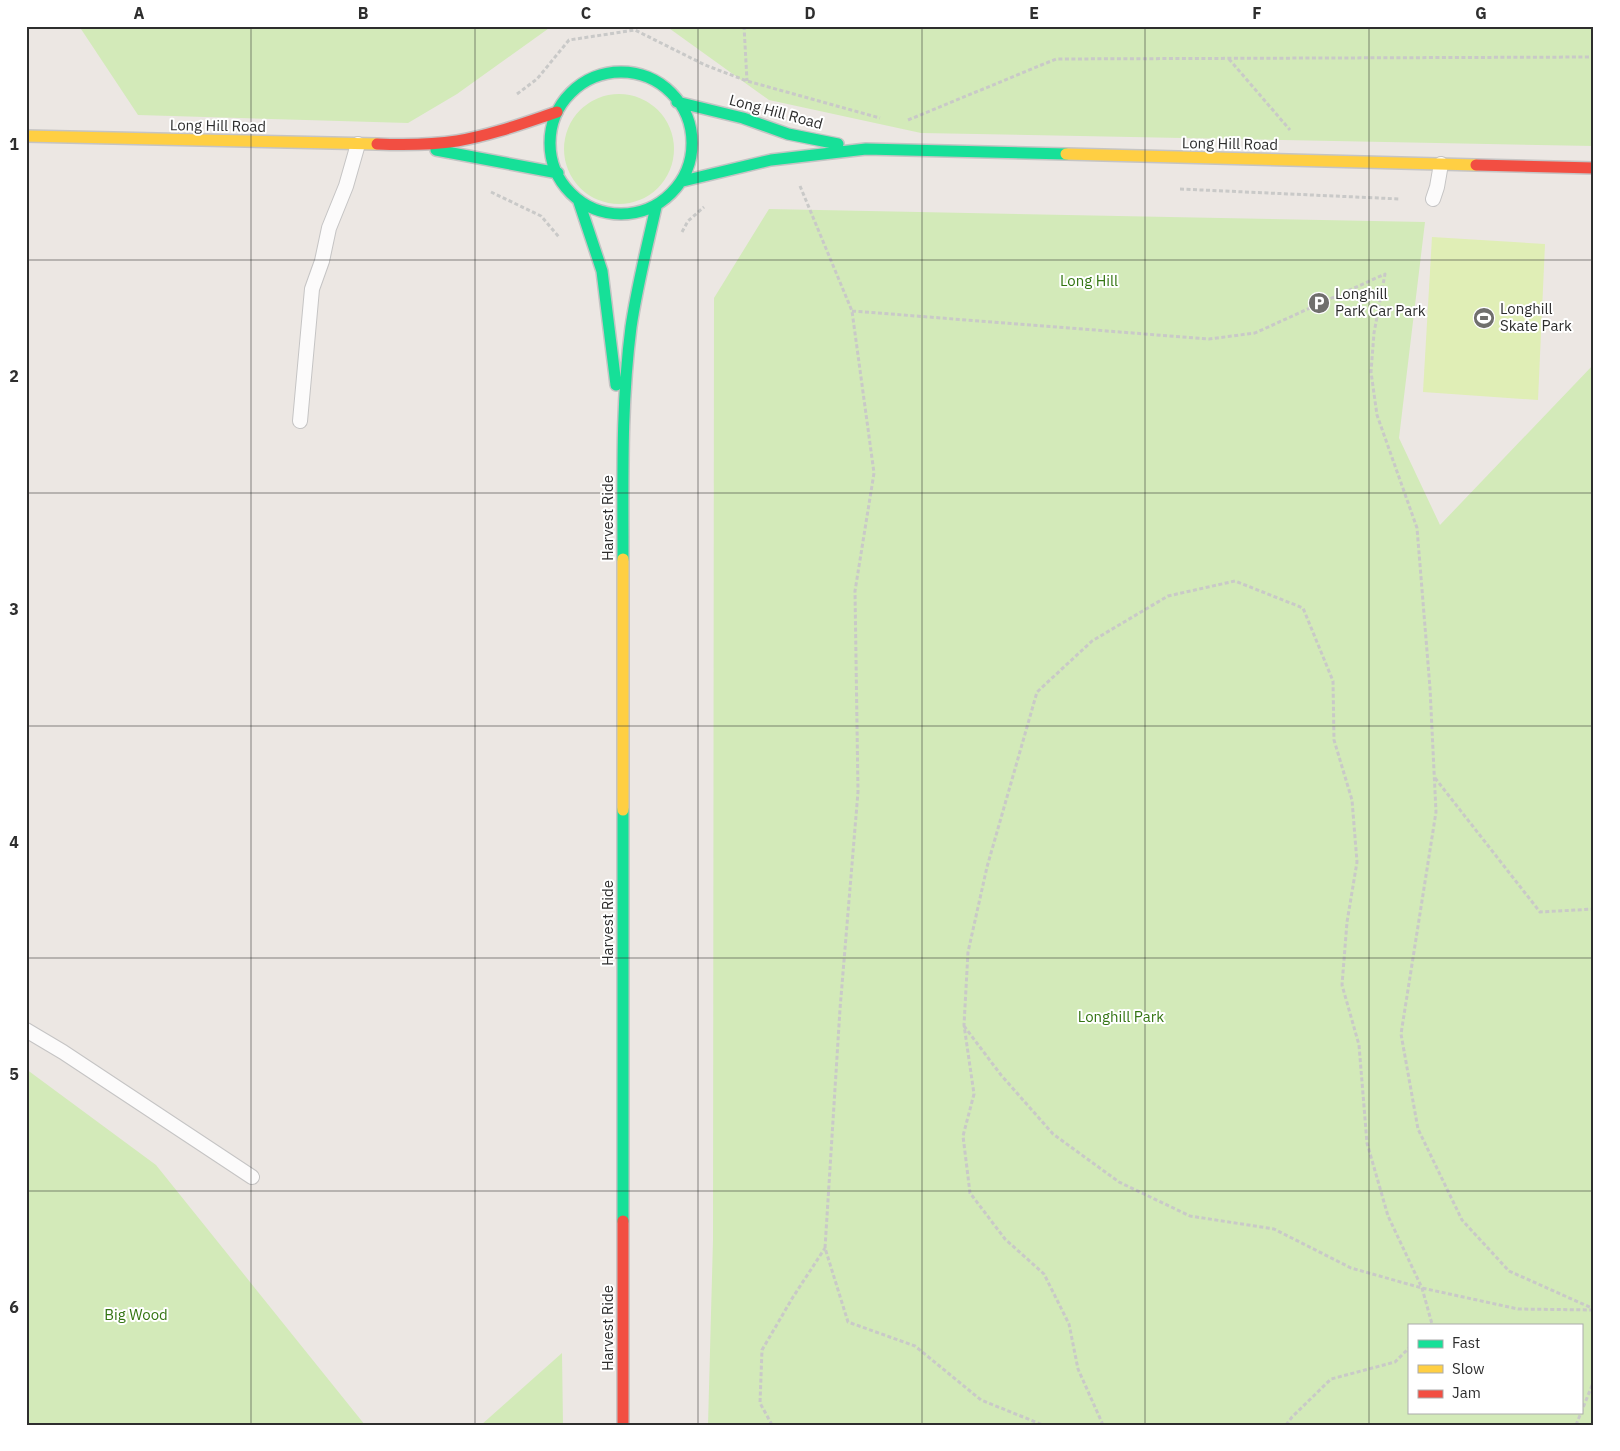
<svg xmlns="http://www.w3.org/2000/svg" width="1620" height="1451" viewBox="0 0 1620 1451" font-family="'IBM Plex Sans',sans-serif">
<rect width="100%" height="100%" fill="#ece7e3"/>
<path fill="#d3eab9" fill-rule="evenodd" d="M79 26H552L457 94 408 123 138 115Z
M666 26H1594V146L921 133 769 100Z
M564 149a55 55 0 1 1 110 0a55 55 0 1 1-110 0Z
M769 209 1425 222 1399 438 1440 525 1594 364V1425H708L713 1240 714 298ZM1409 1325H1581V1412H1409Z
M26 1069 156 1165 365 1425H26Z
M562 1353 563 1425H481Z"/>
<path fill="#e0eeb6" d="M1432 237 1545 244 1538 400 1423 392Z"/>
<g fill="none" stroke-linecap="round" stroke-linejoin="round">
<g stroke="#c5c4c4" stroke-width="16">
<path id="lane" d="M1433 199 1437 187 1441 164
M300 421 312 289 322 261 329 228 346 186 358 144
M26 1030 63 1052 252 1177"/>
</g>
<g stroke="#c5c4c4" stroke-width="14">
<path id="fast" d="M550 143a71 71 0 1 1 142 0a71 71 0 1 1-142 0Z
M677 102 743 118 788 134 838 144
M436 150 558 173
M683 181 771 160 866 149 1066 154
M579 202 602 271 616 385
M623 559C623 481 621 404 631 327 637 286 647 247 656 207
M623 810V1221"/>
</g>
<g stroke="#c5c4c4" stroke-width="14">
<path id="slow" d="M26 136 377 144
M1066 154 1476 165
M623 559V810"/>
</g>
<g stroke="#c5c4c4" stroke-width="14">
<path id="jam" d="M377 144C403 145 431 145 457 141 492 135 524 123 557 112
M1476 165 1594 168
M623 1221V1425"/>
</g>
<path stroke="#c9c9c8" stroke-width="3" stroke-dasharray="4 2.5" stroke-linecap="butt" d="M744 26 747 81
M1229 59 1290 130
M517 94 537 79 569 40 635 30 705 65 747 81 880 118
M908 120 1056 59 1594 57
M800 186 852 311 874 473 855 591 858 792 840 1009 825 1248 848 1322 915 1346 981 1400 1043 1425
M1180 189 1400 199
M491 192 541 216 559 237
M682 232 688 221 704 207
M852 311 1209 339 1255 333 1385 274 1374 333 1371 372 1377 415 1417 528 1430 688 1436 812 1401 1034 1418 1129 1462 1220 1509 1271 1594 1309
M1435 778 1540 912 1594 909
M964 1026 1001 1075 1053 1134 1119 1182 1190 1216 1274 1229 1351 1268 1422 1288 1518 1309 1593 1310
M772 1425 760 1403 762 1350 793 1297 825 1248
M1103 1425 1078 1369 1069 1324 1044 1274 1005 1239 970 1193 963 1136 974 1094 964 1025 968 952 987 867 1037 692 1092 641 1168 596 1235 581 1303 608 1333 681 1334 740 1352 800 1357 862 1347 922 1342 985 1359 1045 1367 1143 1388 1216 1422 1288 1432 1324 1431 1325
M1286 1425 1292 1417 1331 1379 1395 1362 1409 1348
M1576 1425 1593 1383 1594 1368"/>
<use href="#lane" stroke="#fcfbfb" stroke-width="14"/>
<use href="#fast" stroke="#16e098" stroke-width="11"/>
<use href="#slow" stroke="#ffcf43" stroke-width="11"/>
<use href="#jam" stroke="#f24e42" stroke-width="11"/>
</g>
<path fill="none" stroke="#2e2e2e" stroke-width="1" stroke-opacity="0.55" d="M251 26V1425M475 26V1425M698 26V1425M922 26V1425M1145 26V1425M1369 26V1425M26 260H1594M26 493H1594M26 726H1594M26 958H1594M26 1191H1594"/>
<defs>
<g id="parking-disc" transform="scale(1.125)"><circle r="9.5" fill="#706f6d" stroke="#fff"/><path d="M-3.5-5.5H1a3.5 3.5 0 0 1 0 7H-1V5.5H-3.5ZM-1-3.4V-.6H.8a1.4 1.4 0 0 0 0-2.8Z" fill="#fff"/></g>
<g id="stadium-disc" transform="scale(1.125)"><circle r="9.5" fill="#706f6d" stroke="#fff"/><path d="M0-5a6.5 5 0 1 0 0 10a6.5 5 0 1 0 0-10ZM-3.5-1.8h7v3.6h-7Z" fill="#fff"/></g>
</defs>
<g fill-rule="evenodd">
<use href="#parking-disc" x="1319" y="303"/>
<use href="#stadium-disc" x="1484" y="318"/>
</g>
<g text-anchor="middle" stroke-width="4" stroke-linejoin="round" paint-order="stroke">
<g font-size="15" fill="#2e2e2e" stroke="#fff">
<text transform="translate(776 112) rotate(15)" y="5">Long Hill Road</text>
<text transform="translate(218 126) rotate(1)" y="5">Long Hill Road</text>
<text transform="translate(1230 144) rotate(1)" y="5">Long Hill Road</text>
<text transform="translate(608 518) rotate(-90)" y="5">Harvest Ride</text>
<text transform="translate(608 923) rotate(-90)" y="5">Harvest Ride</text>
<text transform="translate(608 1328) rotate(-90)" y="5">Harvest Ride</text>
</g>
<g font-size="15" fill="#347513" stroke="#fff">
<text x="1089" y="286">Long Hill</text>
<text x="1121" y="1022">Longhill Park</text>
<text x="136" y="1320">Big Wood</text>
</g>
<g font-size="15" fill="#2e2e2e" stroke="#fff" text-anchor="start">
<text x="1335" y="299">Longhill<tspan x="1335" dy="17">Park Car Park</tspan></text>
<text x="1500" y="314">Longhill<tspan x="1500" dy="17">Skate Park</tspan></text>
</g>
</g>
<rect width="1620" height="1451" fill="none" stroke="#ffffff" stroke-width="55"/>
<rect x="1408" y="1324" width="175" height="90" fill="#ffffff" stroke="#ababab"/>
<rect x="1418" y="1340" width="25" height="8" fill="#16e098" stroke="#ababab"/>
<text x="1452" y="1348" font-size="15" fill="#2e2e2e">Fast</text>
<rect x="1418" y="1365" width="25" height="8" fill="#ffcf43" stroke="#ababab"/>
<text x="1452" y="1374" font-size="15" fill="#2e2e2e">Slow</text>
<rect x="1418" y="1390" width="25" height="8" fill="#f24e42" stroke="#ababab"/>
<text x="1452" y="1398" font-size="15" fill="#2e2e2e">Jam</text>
<rect x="28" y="28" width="1564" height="1396" fill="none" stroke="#2e2e2e" stroke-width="2"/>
<g font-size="16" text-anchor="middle" font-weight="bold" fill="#2e2e2e">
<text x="139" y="19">A</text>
<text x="363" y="19">B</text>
<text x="586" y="19">C</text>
<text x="810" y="19">D</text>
<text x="1034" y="19">E</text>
<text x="1257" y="19">F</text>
<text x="1481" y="19">G</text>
<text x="14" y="150">1</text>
<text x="14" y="382">2</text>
<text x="14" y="615">3</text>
<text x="14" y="848">4</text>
<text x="14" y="1080">5</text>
<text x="14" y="1313">6</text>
</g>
</svg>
